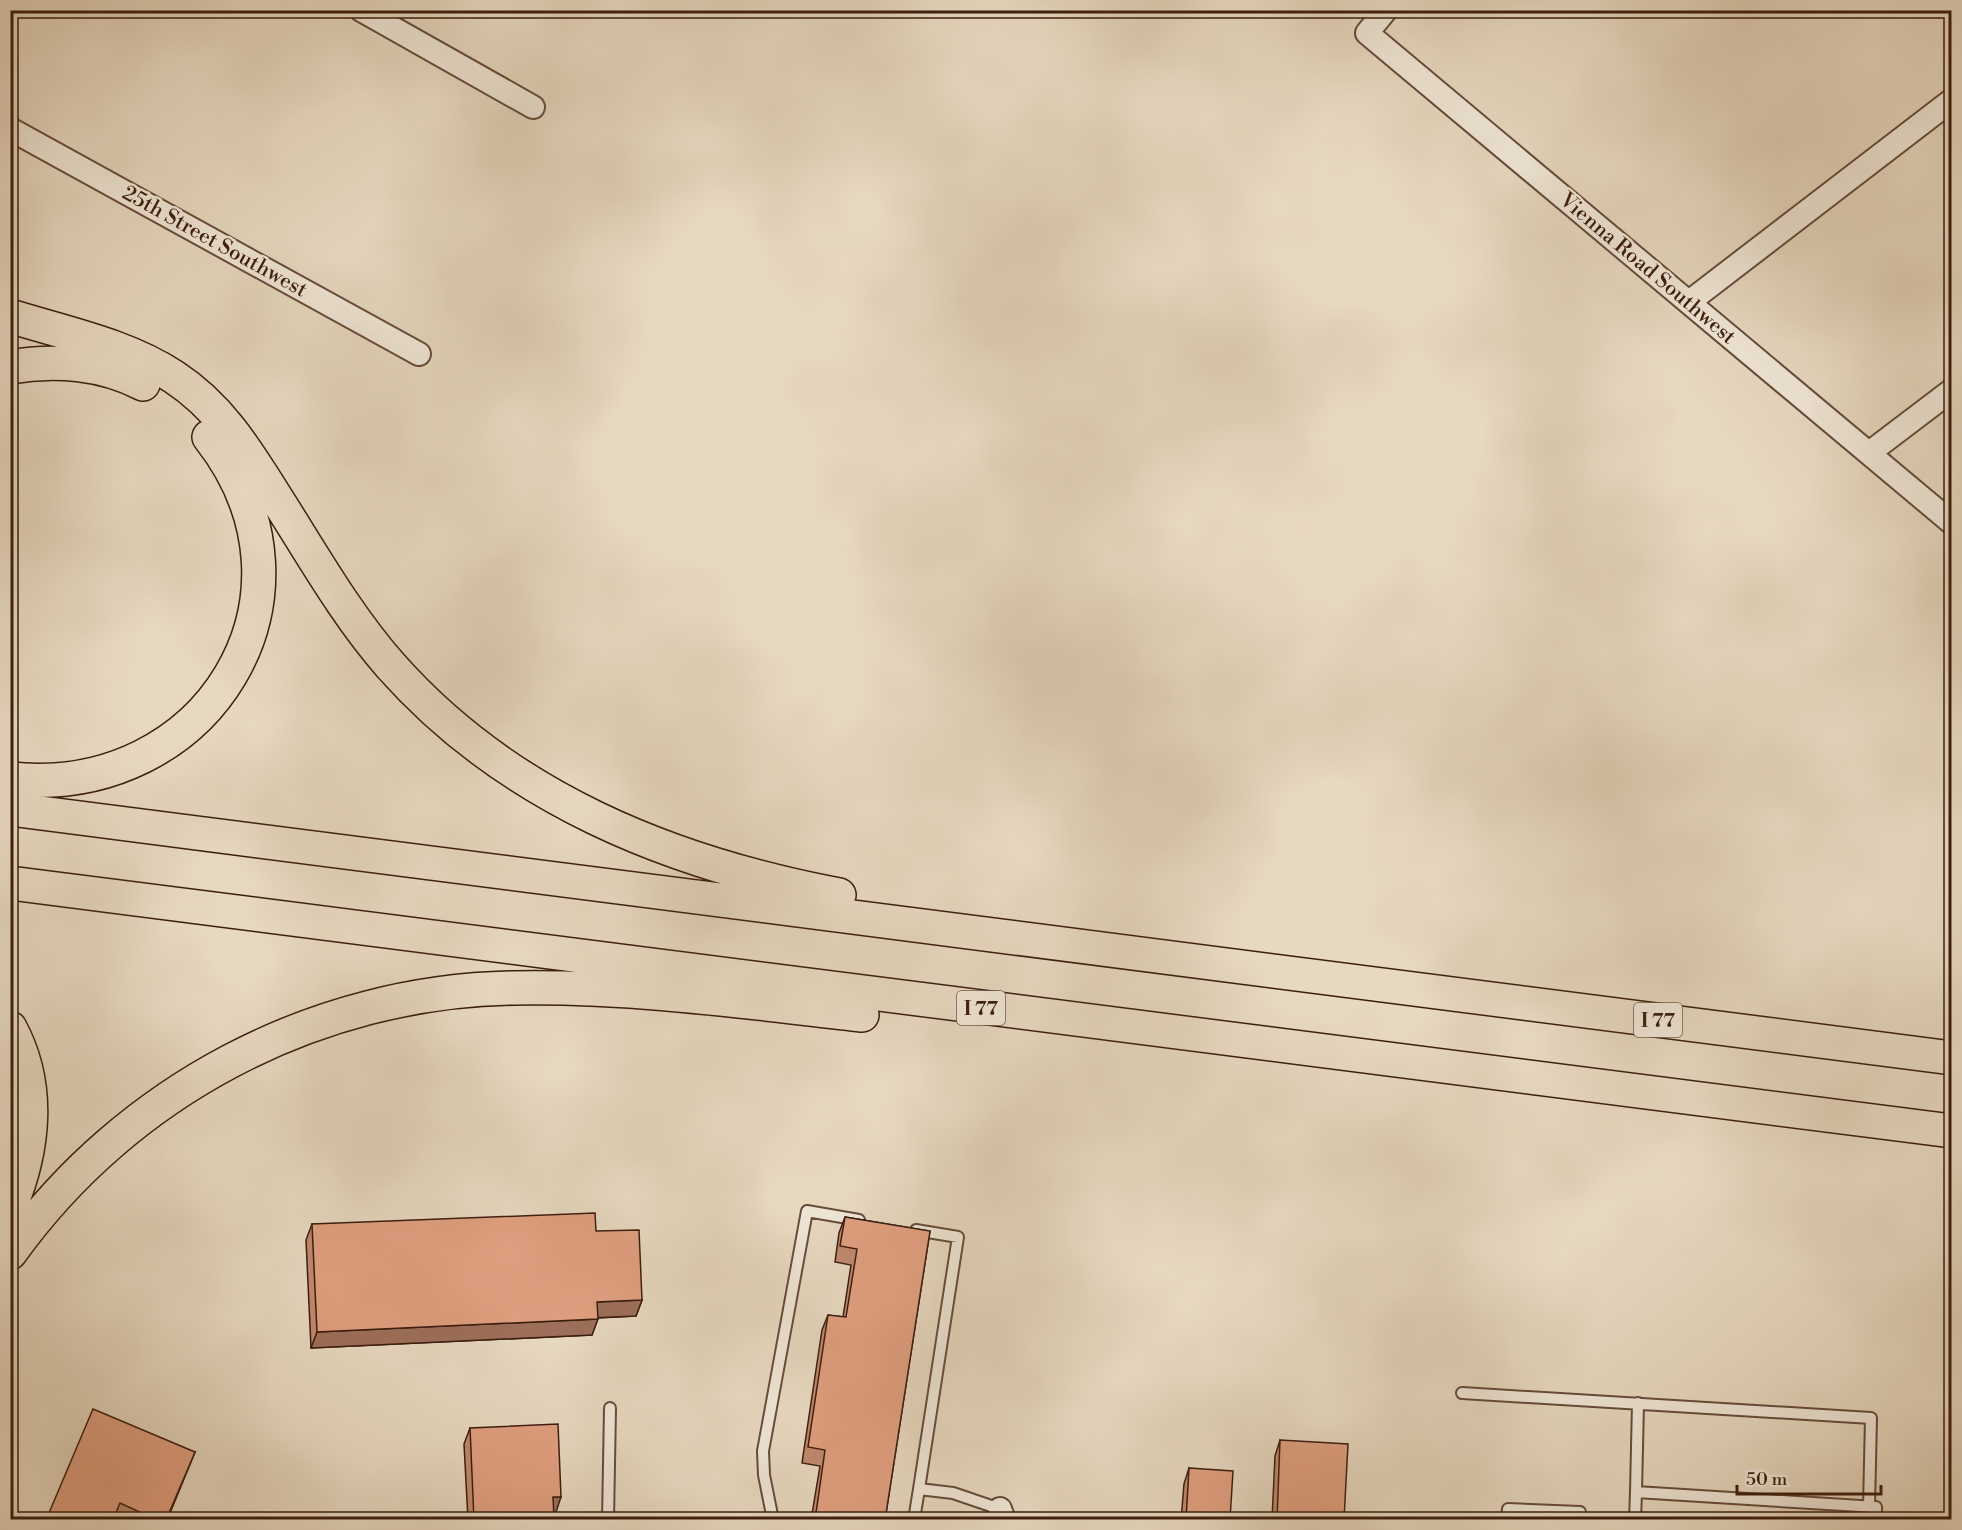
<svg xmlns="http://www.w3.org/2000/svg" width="1962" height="1530" viewBox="0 0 1962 1530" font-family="'Libre Bodoni',serif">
<rect width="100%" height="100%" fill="#e7d8c0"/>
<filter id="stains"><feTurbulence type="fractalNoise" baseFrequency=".00333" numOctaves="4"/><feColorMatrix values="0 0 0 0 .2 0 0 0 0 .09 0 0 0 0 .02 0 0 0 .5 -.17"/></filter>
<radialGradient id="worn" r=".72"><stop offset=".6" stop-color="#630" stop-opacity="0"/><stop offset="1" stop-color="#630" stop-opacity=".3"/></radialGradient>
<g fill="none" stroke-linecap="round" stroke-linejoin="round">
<g stroke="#674c3b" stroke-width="14">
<path id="lane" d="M916 1230 958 1237 919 1489
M1462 1393 1871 1418 1869 1507
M1636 1492 1638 1403
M608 1520 610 1408
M773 1520 764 1475 763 1451 807 1211 859 1220
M914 1520 919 1489 953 1493 1000 1509
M1507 1520 1508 1509 1580 1512
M1635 1520 1636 1492 1876 1507V1520"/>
</g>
<g stroke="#674c3b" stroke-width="26">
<path id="street" d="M361 10 533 107
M1386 10 1367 33 1952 523
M10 129 419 354
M1689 302 1952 100
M1869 453 1952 390
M1000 1509 1004 1520"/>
</g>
<g stroke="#3c1e0f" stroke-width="36">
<path id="highway" d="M10 316C64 333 126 345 174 377 220 407 246 450 275 496 312 554 346 615 391 666 508 798 670 863 839 895
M10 367C54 359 103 363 143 384
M10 779C207 800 334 596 209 437
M10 809 1952 1058
M10 883 1952 1131
M10 1028C41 1085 34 1149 10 1207
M10 1253C126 1091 315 991 514 988 631 986 747 1002 862 1015"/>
</g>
<use href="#lane" stroke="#efe6d6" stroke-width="10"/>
<use href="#street" stroke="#efe6d6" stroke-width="22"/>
<use href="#highway" stroke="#e7d8c0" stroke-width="33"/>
</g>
<path fill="#c1896e" stroke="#3c1e0f" stroke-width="1.5" d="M845 1217 930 1231 885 1520H811L820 1466 802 1463 822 1330 828 1315 843 1317 851 1265 835 1262 839 1233Z
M312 1224 596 1231 642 1300 636 1316 598 1318 592 1335 311 1348 306 1240Z
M470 1428 556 1512H554V1520H468L464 1444Z
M1280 1440 1344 1520H1272L1275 1456Z
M195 1452 167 1520H46Z
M1189 1468 1230 1520H1181L1184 1484Z"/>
<path fill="#9d6f5a" stroke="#3c1e0f" stroke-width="1.5" d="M642 1300 636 1316 591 1318 597 1302Z
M598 1319 592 1335 311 1348 317 1332Z
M195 1452 167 1520H166Z
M553 1497H561L556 1512 548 1513Z"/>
<path fill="#e09f80" stroke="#3c1e0f" stroke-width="1.5" d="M595 1213 596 1231 639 1230 642 1300 597 1302 598 1319 317 1332 312 1224Z
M845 1217 930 1231 885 1520H815L825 1450 808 1447 828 1315 846 1317 857 1249 840 1246Z
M93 1409 195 1452 166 1520H157L120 1503 113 1520H46Z
M558 1424 561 1497H553L554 1520H474L470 1428Z
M1280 1440 1348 1444 1344 1520H1277Z
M1189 1468 1233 1471 1230 1520H1186Z"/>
<g text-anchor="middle" stroke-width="5" stroke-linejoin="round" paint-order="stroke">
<g fill="#efe6d6" stroke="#725a4b" stroke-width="1.5">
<rect x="957" y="991" width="48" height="34" rx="4.5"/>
<rect x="1634" y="1003" width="48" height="34" rx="4.5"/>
</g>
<g font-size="20" font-weight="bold" fill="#3c1e0f">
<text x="981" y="1015">I 77</text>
<text x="1658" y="1027">I 77</text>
</g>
<g font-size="21" fill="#3c1e0f" stroke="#efe6d6">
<text transform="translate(215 241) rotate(29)" y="7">25th Street Southwest</text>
<text transform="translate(1648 268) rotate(40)" y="7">Vienna Road Southwest</text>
</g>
</g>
<rect width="1962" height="1530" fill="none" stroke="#e7d8c0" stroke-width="36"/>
<rect x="12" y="12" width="1938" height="1506" fill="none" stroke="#3c1e0f" stroke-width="3"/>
<rect x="18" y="18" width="1926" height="1494" fill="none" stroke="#3c1e0f" stroke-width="1.5"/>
<path d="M1737 1485v9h144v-9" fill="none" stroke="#3c1e0f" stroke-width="3"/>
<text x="1746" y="1485" font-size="18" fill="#3c1e0f" stroke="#efe6d6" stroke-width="4.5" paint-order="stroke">50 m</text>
<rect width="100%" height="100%" filter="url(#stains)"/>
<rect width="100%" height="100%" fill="url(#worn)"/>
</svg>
